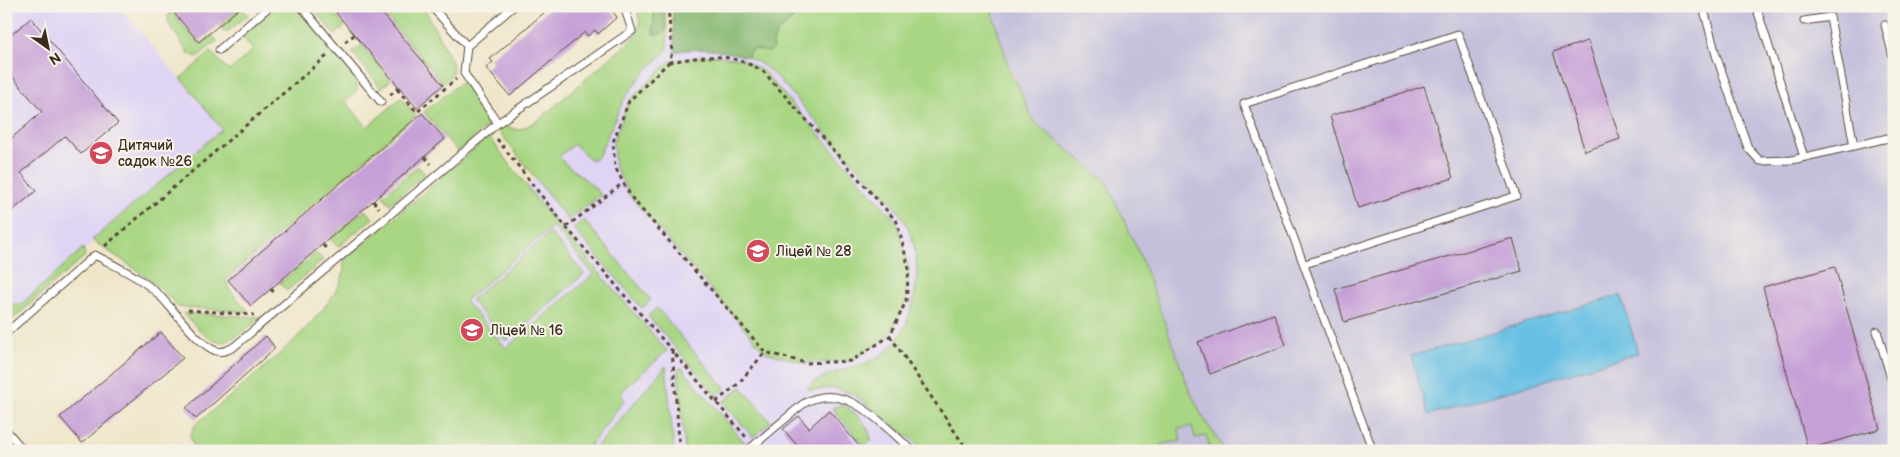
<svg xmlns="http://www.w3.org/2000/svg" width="1900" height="457" viewBox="0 0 1900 457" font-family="'Balsamiq Sans',sans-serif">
<rect width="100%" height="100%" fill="#f7f3e8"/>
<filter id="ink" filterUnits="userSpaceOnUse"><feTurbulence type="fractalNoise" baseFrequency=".02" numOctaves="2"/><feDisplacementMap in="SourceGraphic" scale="10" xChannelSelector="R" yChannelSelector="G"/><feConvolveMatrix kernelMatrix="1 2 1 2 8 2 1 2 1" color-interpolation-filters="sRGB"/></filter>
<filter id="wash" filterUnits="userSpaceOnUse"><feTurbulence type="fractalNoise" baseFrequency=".0096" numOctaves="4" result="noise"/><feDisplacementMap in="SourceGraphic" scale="20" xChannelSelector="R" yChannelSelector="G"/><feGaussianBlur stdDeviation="1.12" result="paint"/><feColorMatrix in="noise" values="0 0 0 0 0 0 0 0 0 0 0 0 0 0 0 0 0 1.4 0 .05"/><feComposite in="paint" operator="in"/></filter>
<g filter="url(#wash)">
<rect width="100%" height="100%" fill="#efe6ca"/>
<path fill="#e0d4f4" d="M6 6H118L223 129 23 303 6 306Z
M727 34 767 39 933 229 1018 451H250L451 234 539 177 637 36Z"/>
<path fill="#c4c0db" d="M990 6H1894V451H1018L1164 318 1140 255 1106 181 1034 122 1006 58Z"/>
<path fill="#a8d683" stroke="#728050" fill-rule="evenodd" d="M173 6H182L173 14 200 45 212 35 217 41 197 57 188 53 168 22V16Z
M277 6H294L298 10 357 81V90L346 102 367 127 401 98 416 115 226 279 229 289 249 312 178 307C154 279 123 261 92 240L222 129 181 78 211 52 229 71 253 50 243 37 244 35Z
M311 6H340L333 13 345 26 335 35Z
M378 6H423L453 64C454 73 449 78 443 83Z
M637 6H651L654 11 653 32 656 35 663 33 667 28V50L641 76 624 99 598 157 591 160 574 144 559 157C573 173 588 178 601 195L568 220 498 130 502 126 519 130 537 121 635 37 640 24Z
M781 6H990L1012 77 1016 81 1034 122 1106 181 1140 255 1188 387 1201 414 1225 451H1211L1206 436 1195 438 1192 426 1179 429 1181 441 1162 444V451H927L853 394 834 388 812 390 807 388C830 367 866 370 889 349 901 339 908 321 912 306 918 282 919 259 911 235 900 203 862 173 839 148 819 125 799 102 779 79L763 65 748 57 750 51 754 49 768 52 778 31 794 19Z
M241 7 248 15 226 33 220 26Z
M362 45 391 80 381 88 352 52Z
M711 55 742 59 763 71 897 222 909 269 906 301 890 336 851 361 806 363 765 352 631 197 615 167 613 142 629 101 669 62Z
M460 83H463L489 114V124L458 152 424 112Z
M489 137 545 210 667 351 621 391 624 400 586 451H195L190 435 195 425C231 395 332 318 343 275 344 271 344 265 344 260ZM553 226 594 274 506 348 465 301Z
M418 166 425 174 390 204 383 196Z
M365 210 373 218 338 247 330 239Z
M584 220 651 300 642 308 573 228Z
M550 233 584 274 506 341 471 300Z
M83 248 85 256 6 325V306L23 303Z
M316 253 323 260 287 291 280 283Z
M657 308 725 388 717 396 648 316Z
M183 313 261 317C222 350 218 352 183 313Z
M666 366 674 451H593Z
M681 367 745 443 736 451H685L678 371Z
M741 387 771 422 753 437 723 402Z
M842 405C853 408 872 429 871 441L865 447 832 408Z"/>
<path fill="#86b771" stroke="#607048" d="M651 6H664L667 28 663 33 656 35 653 33 654 11Z
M672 6H781L794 19C781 26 772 35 773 50L768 52 754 49 750 51 748 57C723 51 701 46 675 52Z"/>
<path fill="#66bfe4" stroke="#507481" d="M1621 295 1638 353 1428 415 1411 356Z"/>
<g id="blocks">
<path fill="#c59fd7" d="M184 6H242L199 42 175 14Z
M344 6H376L443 85 417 108 336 13Z
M552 6H608L617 17 598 34 595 30 588 36 585 32 510 96 486 68 493 62 490 59Z
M31 18 118 123 81 154 65 136 21 173 36 191 6 216V143L42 112 6 69V39Z
M1588 41 1620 139 1585 151 1553 52Z
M1424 86 1453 178 1358 208 1330 116Z
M422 113 445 139 251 306 228 280Z
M1513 238 1522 271 1344 322 1335 289Z
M1835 267 1880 429 1808 449 1763 287Z
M1274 314 1286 345 1210 374 1198 342Z
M161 332 183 358 82 443 60 417Z
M266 336 275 348 196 419 186 408Z
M829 410 863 451H802L783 429 799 416 809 428Z"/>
</g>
</g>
<g filter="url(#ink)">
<use href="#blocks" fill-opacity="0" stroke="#564638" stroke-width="1"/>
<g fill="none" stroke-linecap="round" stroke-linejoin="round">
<g stroke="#564638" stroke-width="9">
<path id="lane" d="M301 6 381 102
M431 6 467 46
M1703 6 1716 55 1748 148 1760 161 1792 160 1888 138H1894
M1756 6 1804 157
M1804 21 1830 17 1854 146
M1885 25 1894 61
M219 50 270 6
M498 123 632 31 624 6
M1305 264 1516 196 1458 34 1244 104 1373 451
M1877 331 1894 388
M6 333 95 255C117 267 140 277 158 294 174 309 197 344 216 351 223 353 229 350 235 346L498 123 464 73 467 46 514 6
M6 430 24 451
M747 451 803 404C845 378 883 426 913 451"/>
</g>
<path stroke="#564638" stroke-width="3" stroke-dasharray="4 4" stroke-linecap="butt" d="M668 6 672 53 669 62 629 101 613 142 615 167 631 197 765 352 806 363 851 361 890 336 906 301 909 269 897 222 763 71C726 51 708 56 669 62
M345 42 354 35
M397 89 417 112 456 79
M390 95 399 87
M497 139 566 227 746 437
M425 157 431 164
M373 201 379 208
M566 227 623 183
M323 245 328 251
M105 246 328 55
M271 289 276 295
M188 310 254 315
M890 336 968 451
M672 350 680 451
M716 402 738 384 765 352"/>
<use href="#lane" stroke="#fff" stroke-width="7"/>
</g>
</g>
<defs>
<g id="school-disc" transform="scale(1.25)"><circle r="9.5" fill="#d1495b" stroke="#f7f3e8"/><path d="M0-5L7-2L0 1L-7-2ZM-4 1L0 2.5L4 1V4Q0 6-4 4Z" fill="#fff"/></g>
</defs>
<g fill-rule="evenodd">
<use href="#school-disc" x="101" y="153"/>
<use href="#school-disc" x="758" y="251"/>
<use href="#school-disc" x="472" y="330"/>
</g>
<g text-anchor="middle" stroke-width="4" stroke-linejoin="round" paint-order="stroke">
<g font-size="14" fill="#3b2a1e" stroke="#f7f3e8" text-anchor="start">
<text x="118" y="150">Дитячий<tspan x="118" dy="16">садок №26</tspan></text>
<text x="776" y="256">Ліцей № 28</text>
<text x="490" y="335">Ліцей № 16</text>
</g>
</g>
<rect width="1900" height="457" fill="none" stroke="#f7f3e8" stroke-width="25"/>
<g transform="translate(48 48) rotate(147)" stroke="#f7f3e8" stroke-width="4" paint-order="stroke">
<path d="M0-4L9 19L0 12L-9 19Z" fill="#3b2a1e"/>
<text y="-8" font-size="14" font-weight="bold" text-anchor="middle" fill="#3b2a1e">N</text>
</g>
</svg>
